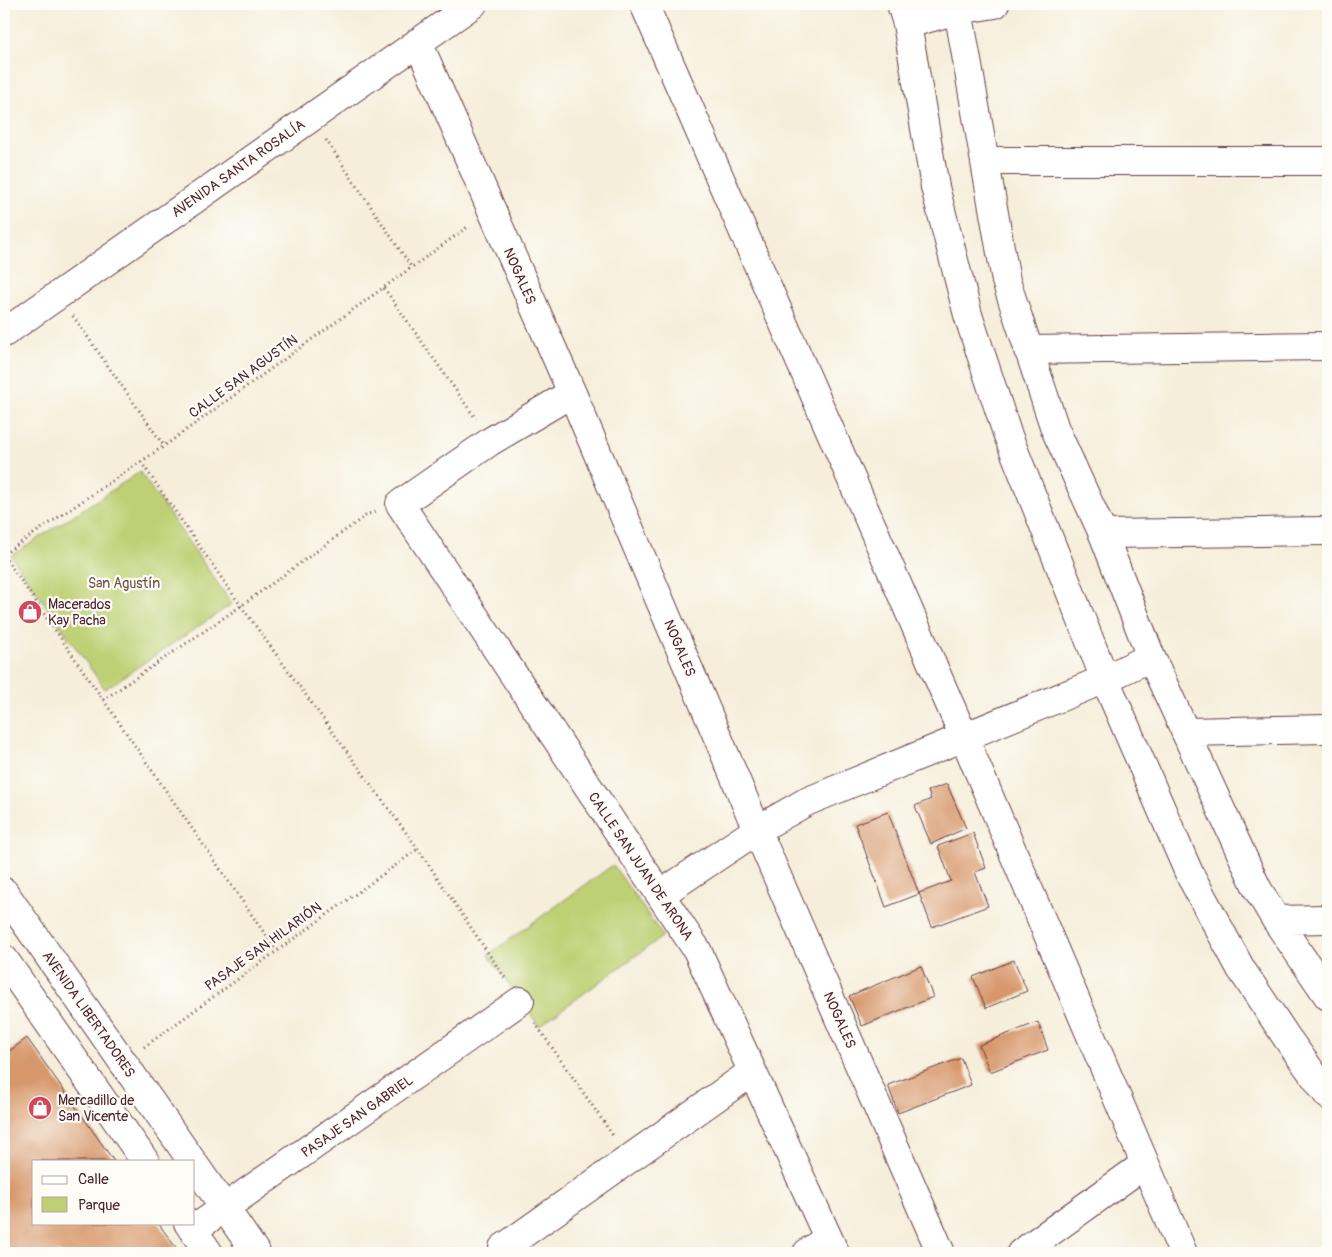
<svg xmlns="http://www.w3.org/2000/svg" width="1332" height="1257" viewBox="0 0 1332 1257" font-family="Pangolin,sans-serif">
<rect width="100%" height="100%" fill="#fdfcf7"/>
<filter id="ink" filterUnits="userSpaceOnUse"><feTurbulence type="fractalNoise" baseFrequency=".02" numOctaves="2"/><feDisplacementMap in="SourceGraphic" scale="10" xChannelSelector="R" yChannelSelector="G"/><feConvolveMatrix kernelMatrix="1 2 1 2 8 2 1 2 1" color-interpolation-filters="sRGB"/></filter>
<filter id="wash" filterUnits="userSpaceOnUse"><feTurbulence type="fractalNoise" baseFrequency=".0096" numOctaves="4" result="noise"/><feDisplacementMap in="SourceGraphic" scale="20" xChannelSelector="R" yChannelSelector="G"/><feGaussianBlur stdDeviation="1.12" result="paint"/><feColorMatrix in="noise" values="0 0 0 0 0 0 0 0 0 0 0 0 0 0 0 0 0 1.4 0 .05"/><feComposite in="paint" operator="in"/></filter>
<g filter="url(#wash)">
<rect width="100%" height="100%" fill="#f5eeda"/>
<path fill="#bed073" stroke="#84784f" d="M140 472 232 604 105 689 11 556Z
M613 865 663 936 539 1026 488 955Z"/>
<g id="blocks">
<path fill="#d7976a" d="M947 784 966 828 931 844 915 806 931 799 928 791Z
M888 812 919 894 886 907 855 824Z
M973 833 986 868 975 872 988 906 932 927 919 893 951 881 938 846Z
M1014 960 1027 991 986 1008 973 977Z
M921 966 933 997 862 1026 849 996Z
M1038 1022 1048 1050 990 1072 979 1045Z
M27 1038 114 1161H34V1223H158L180 1253H4V1055Z
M961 1058 971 1085 898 1113 888 1085Z"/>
</g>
</g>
<g filter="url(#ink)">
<use href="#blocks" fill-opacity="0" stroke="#643e45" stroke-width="1"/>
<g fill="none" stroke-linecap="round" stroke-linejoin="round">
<g stroke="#643e45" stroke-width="30">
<path id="minor" d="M644 4 964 737 1183 1253
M901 4 907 24 935 187 968 315 1007 433 1105 679 1189 873 1241 969 1287 1038 1328 1095
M957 4 1006 281 1055 429 1103 534 1151 657 1257 888 1276 920 1328 996
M907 24 958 10 995 4
M418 42 572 393 757 830 941 1253
M985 161H1328
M4 333 473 4
M1028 350 1328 346
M572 393 491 441 400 504 697 950 835 1253
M1103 534 1328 531
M1186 732 1328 729
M4 892 192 1161
M661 894 757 830 806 802 1105 679 1151 657
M1276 920 1328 919
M4 959 145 1161
M194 1164 256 1253
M188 1223 209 1253
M193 1230 520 1001
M507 1253 503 1248 752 1072
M807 1253 828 1238
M1021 1253 1145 1164"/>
</g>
<path stroke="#643e45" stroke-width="3" stroke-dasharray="1 4" stroke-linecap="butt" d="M326 140 412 268
M384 288 476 419
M73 316 164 446
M141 462 241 606 418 849 505 978
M4 554 164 446 469 226
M4 556 276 950
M103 700 241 606 368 514 376 512
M535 1023 614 1137
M144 1047 418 849"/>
<use href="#minor" stroke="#fff" stroke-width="28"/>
</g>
</g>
<defs>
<g id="shop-disc" transform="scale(1.25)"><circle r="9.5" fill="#d1495b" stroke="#fdfcf7"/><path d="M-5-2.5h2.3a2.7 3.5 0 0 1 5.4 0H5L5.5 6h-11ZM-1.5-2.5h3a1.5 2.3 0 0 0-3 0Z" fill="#fff"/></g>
</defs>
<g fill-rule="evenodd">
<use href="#shop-disc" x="30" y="612"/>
<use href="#shop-disc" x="40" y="1108"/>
</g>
<g text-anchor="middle" stroke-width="4.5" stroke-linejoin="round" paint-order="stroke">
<g font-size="14" fill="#4a1f2b" stroke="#fdfcf7">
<text transform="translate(238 168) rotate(-35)" y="5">AVENIDA SANTA ROSALÍA</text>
<text transform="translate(520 276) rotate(66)" y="5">NOGALES</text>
<text transform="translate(243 376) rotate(-36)" y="5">CALLE SAN AGUSTÍN</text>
<text transform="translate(680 648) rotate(67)" y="5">NOGALES</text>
<text transform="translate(641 866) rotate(56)" y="5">CALLE SAN JUAN DE ARONA</text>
<text transform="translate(263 946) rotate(-36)" y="5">PASAJE SAN HILARIÓN</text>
<text transform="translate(89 1014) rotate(55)" y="5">AVENIDA LIBERTADORES</text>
<text transform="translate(840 1020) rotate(66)" y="5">NOGALES</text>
<text transform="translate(357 1116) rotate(-35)" y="5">PASAJE SAN GABRIEL</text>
</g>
<g font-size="14" fill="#6d5441" stroke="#fdfcf7">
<text x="124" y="588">San Agustín</text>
</g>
<g font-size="14" fill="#4a1f2b" stroke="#fdfcf7" text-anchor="start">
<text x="48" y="609">Macerados<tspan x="48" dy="16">Kay Pacha</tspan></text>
<text x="58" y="1105">Mercadillo de<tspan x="58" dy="16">San Vicente</tspan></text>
</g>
</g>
<rect width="1332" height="1257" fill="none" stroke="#fdfcf7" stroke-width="20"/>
<rect x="32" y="1160" width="162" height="65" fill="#fdfcf7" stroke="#b5a4a5"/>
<rect x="42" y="1176" width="25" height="8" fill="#ffffff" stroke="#b5a4a5"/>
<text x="78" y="1184" font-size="15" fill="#4a1f2b">Calle</text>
<rect x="42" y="1197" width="25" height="15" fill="#bed073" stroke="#b5a4a5"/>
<text x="78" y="1210" font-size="15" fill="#4a1f2b">Parque</text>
</svg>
